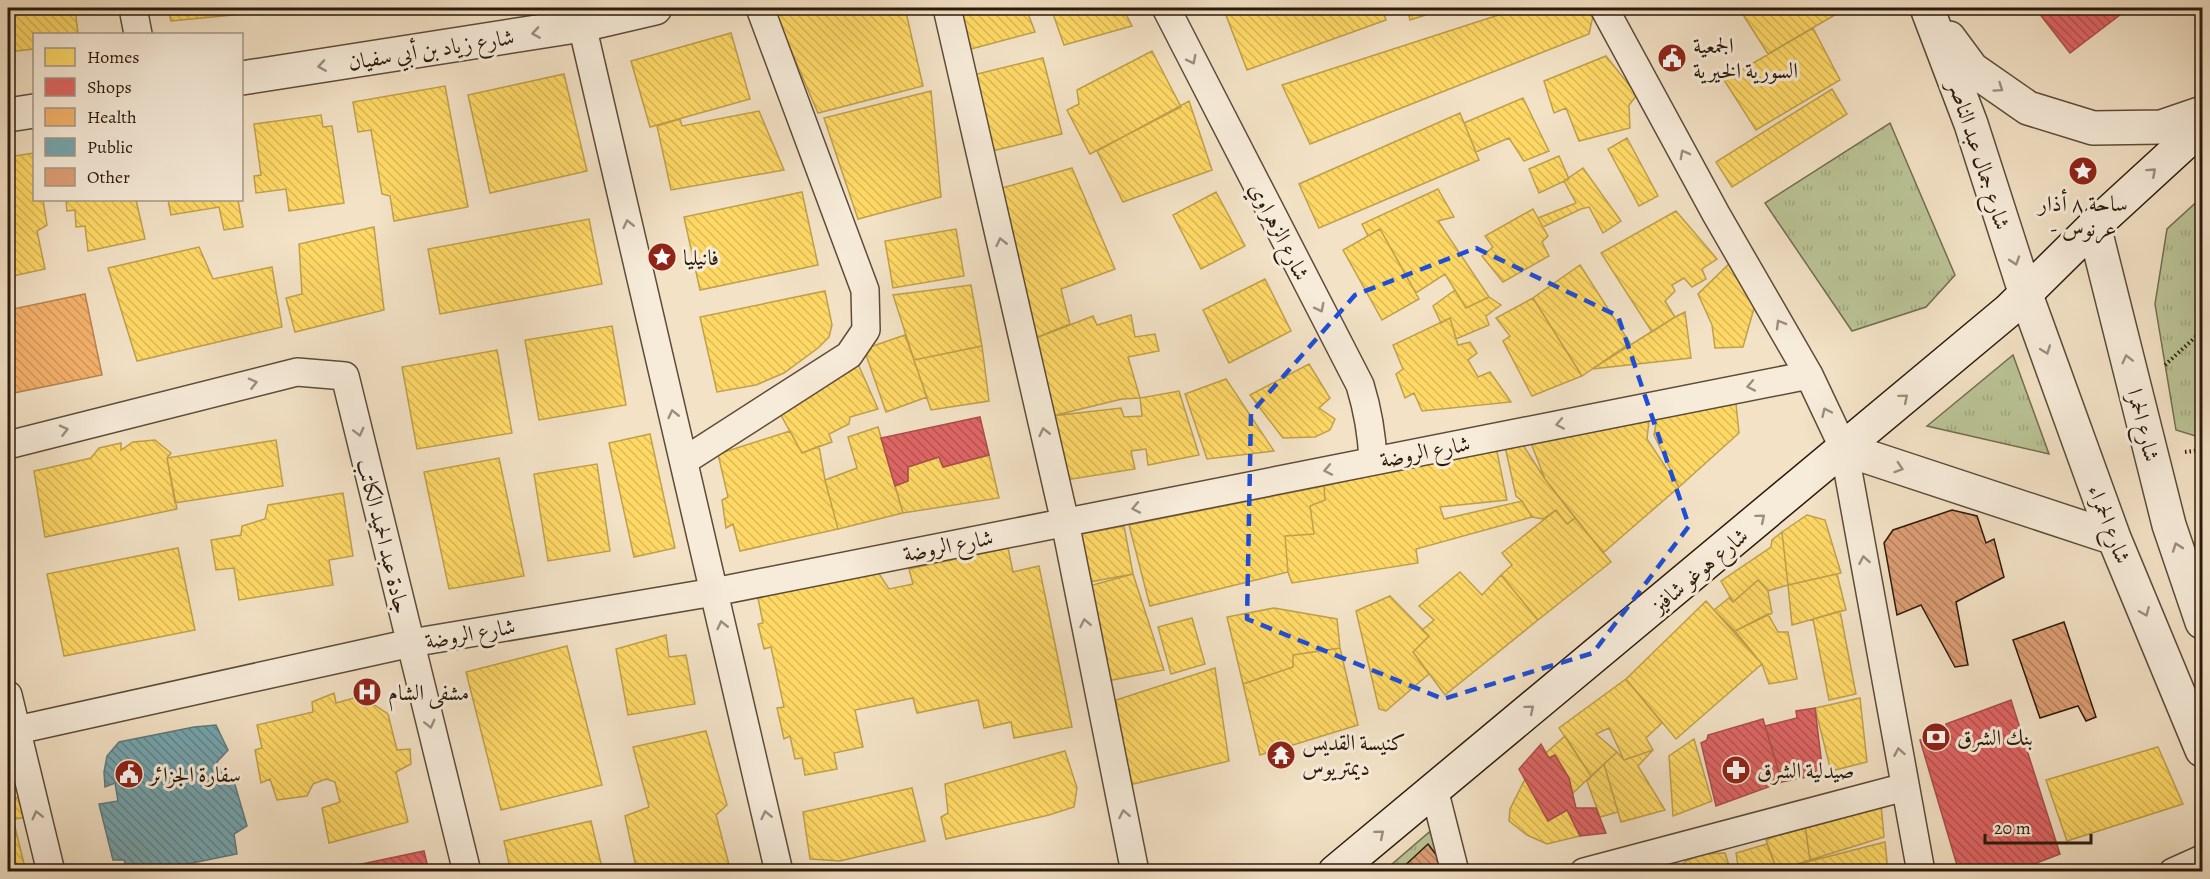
<svg xmlns="http://www.w3.org/2000/svg" width="2210" height="879" viewBox="0 0 2210 879" font-family="Alegreya,Amiri,serif">
<defs>
<pattern id="grass-tufts" width="24" height="20" patternUnits="userSpaceOnUse" patternTransform="scale(1.5)"><rect width="24" height="20" fill="#bac395"/><path d="M3 7l-1-3M5 7V3M7 7l1-3M15 17l-1-3M17 17v-4M19 17l1-3" fill="none" stroke="#a0a77f"/></pattern>
<pattern id="homes-back-hatch" width="6" height="6" patternUnits="userSpaceOnUse" patternTransform="scale(1.5)"><rect width="6" height="6" fill="#ffd966"/><path d="M-1 5l2 2M0 0l6 6M5-1l2 2" fill="none" stroke="#dbba57"/></pattern>
<pattern id="shops-back-hatch" width="6" height="6" patternUnits="userSpaceOnUse" patternTransform="scale(1.5)"><rect width="6" height="6" fill="#e06666"/><path d="M-1 5l2 2M0 0l6 6M5-1l2 2" fill="none" stroke="#b65352"/></pattern>
<pattern id="health-back-hatch" width="6" height="6" patternUnits="userSpaceOnUse" patternTransform="scale(1.5)"><rect width="6" height="6" fill="#f6b26b"/><path d="M-1 5l2 2M0 0l6 6M5-1l2 2" fill="none" stroke="#d3985c"/></pattern>
<pattern id="public-back-hatch" width="6" height="6" patternUnits="userSpaceOnUse" patternTransform="scale(1.5)"><rect width="6" height="6" fill="#76a5af"/><path d="M-1 5l2 2M0 0l6 6M5-1l2 2" fill="none" stroke="#61868d"/></pattern>
<pattern id="building-back-hatch" width="6" height="6" patternUnits="userSpaceOnUse" patternTransform="scale(1.5)"><rect width="6" height="6" fill="#de9f76"/><path d="M-1 5l2 2M0 0l6 6M5-1l2 2" fill="none" stroke="#b4815f"/></pattern>
</defs>
<rect width="100%" height="100%" fill="#f3e2c6"/>
<filter id="stains"><feTurbulence type="fractalNoise" baseFrequency=".00333" numOctaves="4"/><feColorMatrix values="0 0 0 0 .2 0 0 0 0 .09 0 0 0 0 .02 0 0 0 .5 -.17"/></filter>
<radialGradient id="worn" r=".72"><stop offset=".6" stop-color="#630" stop-opacity="0"/><stop offset="1" stop-color="#630" stop-opacity=".3"/></radialGradient>
<path fill="url(#grass-tufts)" stroke="#726e50" stroke-width="1.5" d="M1890 123 1955 275 1926 307 1852 331 1765 203Z
M2202 197V438L2176 430 2155 304 2167 229Z
M2013 355 2049 454 1927 426Z
M1434 828 1444 871H1384Z"/>
<path fill="url(#homes-back-hatch)" stroke="#bfa04b" stroke-width="1.5" d="M8 8H75L78 34H34V49L8 52Z
M168 8H242L243 14 171 21Z
M793 8H905L923 86 818 113 775 13Z
M955 8H1026L1035 32 967 50Z
M1051 8H1123L1132 26 1064 45Z
M1231 8H1382L1386 20 1247 70 1224 10Z
M1407 8H1447L1410 20Z
M1520 8H1586L1593 16 1589 34 1310 144 1282 85Z
M1743 8H1838L1840 12 1768 54 1740 10Z
M1813 28 1840 80 1756 130 1724 80Z
M731 33 750 99 650 127 631 61Z
M1152 51 1181 107 1090 154 1067 110 1079 104 1077 90Z
M1606 56 1637 95 1629 105 1630 128 1579 141 1566 108 1554 113 1544 81Z
M1043 58 1062 134 988 152 969 76Z
M564 74 587 171 490 193 468 95Z
M445 86 468 207 394 221 390 196 382 194 371 130 358 132 353 102Z
M1832 89 1847 114 1732 187 1716 162Z
M931 91 941 197 858 219 824 118Z
M1523 98 1549 151 1524 161 1509 138 1476 152 1464 123Z
M1189 101 1212 170 1123 202 1097 151Z
M759 111 784 170 671 190 657 126 680 119 682 126Z
M1460 113 1479 160 1319 228 1299 184Z
M321 115 323 127 332 126 344 203 289 211 286 189 256 193 254 176 261 175 254 124Z
M1627 138 1658 196 1639 206 1608 149Z
M34 153V200H43L47 225 37 231 45 269 8 277V157Z
M1559 156 1569 179 1539 193 1529 169Z
M1072 168 1115 269 1061 289 1070 324 1030 340 1002 188Z
M1583 168 1621 221 1603 233 1589 207 1581 209 1543 227 1538 218 1576 203 1564 181Z
M1438 189 1454 217 1438 221 1489 297 1466 308 1445 274 1416 293 1380 229 1368 236 1362 224Z
M802 192 818 265 700 290 684 217Z
M1216 192 1245 246 1201 269 1173 215Z
M66 200H136L145 239 88 251 85 226 76 227 75 210 67 211Z
M168 200H238L243 227 224 230 219 207 171 215Z
M1533 209 1548 236 1542 242 1549 256 1503 282 1482 256 1493 247 1485 236Z
M1676 211 1717 259 1702 269 1706 279 1692 287 1684 278 1672 285 1675 291 1665 301 1675 317 1652 332 1601 253Z
M589 219 602 284 440 314 428 249Z
M374 227 384 310 295 332 286 298 302 294 299 244Z
M956 229 964 276 893 288 885 241Z
M1380 229 1419 299 1382 320 1343 250Z
M199 247 213 279 272 267 282 327 137 361 108 268Z
M1731 262 1756 301 1743 347 1715 348 1712 325 1698 294Z
M1580 265 1630 343 1582 376 1533 298Z
M1265 279 1291 331 1229 363 1203 310Z
M971 285 982 346 914 360 893 295Z
M1455 290 1466 308 1489 297 1501 305 1486 316 1489 325 1456 339 1450 318 1441 323 1433 306Z
M825 291 832 325 829 337 818 348 784 373 756 385 717 392 700 317Z
M1533 298 1582 376 1532 396 1503 341 1510 336 1496 318Z
M1685 312 1691 358 1592 369 1675 317Z
M1131 315 1135 337 1155 334 1159 351 1128 357 1140 398 1122 399 1052 416 1036 338 1093 316 1097 325Z
M1450 318 1458 345 1470 342 1477 353 1468 360 1478 377 1490 372 1511 402 1422 411 1414 393 1405 398 1396 374 1403 369 1393 345Z
M612 326 626 405 539 420 525 340Z
M905 335 927 397 886 412 864 349Z
M982 346 989 401 931 410 914 360Z
M497 350 512 433 417 449 402 367Z
M858 364 878 409 850 417 849 424 829 434 832 442 802 453 777 408Z
M1309 364 1330 398 1319 408 1335 419 1330 430 1315 437 1283 438 1250 395Z
M1226 379 1274 451 1207 459 1185 394Z
M1179 391 1199 455 1148 465 1146 449 1131 451 1135 469 1066 480 1052 416 1121 408 1124 417 1142 416 1140 398Z
M1736 404 1739 433 1679 487 1654 435 1657 418Z
M1649 421 1647 439 1679 487 1603 553 1545 479 1531 443Z
M878 427 903 513 838 529 825 480 857 468 848 437Z
M790 431 802 453 819 446 825 480 838 529 740 551 733 524 726 528 722 500 728 497 718 454Z
M650 434 675 548 634 557 609 443Z
M1519 439 1545 479 1575 518 1567 524 1556 510 1543 519 1532 517 1522 501 1516 496 1504 442Z
M155 440 171 453 167 458 177 509 45 537 34 471 91 458 99 448 121 443V450L133 442Z
M276 440 283 486 175 503 167 458Z
M1496 447 1507 500 1440 507 1444 519 1522 501 1532 517 1416 549 1418 563 1292 583 1288 572 1285 536 1314 534 1310 506 1325 500 1324 486Z
M989 455 999 498 903 513 895 486 908 481V467L939 457 943 467Z
M499 458 524 576 449 589 424 472Z
M597 464 610 551 548 561 534 474Z
M1324 486 1325 500 1310 506 1314 534 1285 536 1288 572 1150 606 1129 525Z
M343 493 353 556 329 560 333 585 239 600 234 568 216 570 211 540 241 535 242 526 265 519 268 505Z
M1556 510 1567 524 1575 518 1611 562 1538 620 1501 575 1512 565 1502 553Z
M1807 515 1825 520 1841 573 1788 585 1782 532Z
M1124 526 1133 574 1084 583 1076 535Z
M1782 532 1788 585 1768 591 1758 580 1733 602 1721 581 1771 547 1772 540Z
M178 548 195 630 64 656 47 574Z
M1008 548 1013 572 1039 566 1072 727 1014 738 1011 722 984 728 978 700 917 713 913 698 855 710 863 747 834 753 837 769 805 775 802 758 795 759 790 736 784 739 777 708 784 707 771 647 764 649 758 624 763 623 758 598 878 572 889 589 913 584 909 569Z
M1460 572 1482 595 1501 575 1538 620 1445 695 1413 652 1429 636 1422 630 1434 620 1419 606Z
M1133 574 1164 670 1107 681 1089 586Z
M1837 574 1846 610 1792 625 1788 585Z
M1758 580 1768 591 1772 613 1735 631 1714 610 1729 598 1733 602Z
M1390 596 1429 636 1413 652 1429 674 1386 711 1379 709 1356 611Z
M1706 601 1762 664 1676 739 1626 679Z
M1274 608 1337 619 1340 648 1293 655V667L1243 684 1227 617Z
M1840 611 1856 694 1829 700 1813 619Z
M1768 614 1778 632H1788L1797 679 1769 684 1762 664 1735 631Z
M1192 618 1205 664 1171 674 1158 627Z
M666 635 669 657 686 655 695 704 628 715 616 649Z
M567 646 602 785 501 810 466 672Z
M1340 648 1358 725 1260 755 1243 684 1293 667V655Z
M1215 668 1229 761 1129 785 1119 730 1116 700Z
M1626 679 1662 723 1646 738 1653 750 1624 760 1609 728 1596 734 1617 752 1591 776 1559 728Z
M334 693 336 703 361 696 388 714 397 750 410 749 411 764 396 772 408 822 329 843 322 808 340 802 335 782 326 779 313 784 307 796 277 800 270 779 261 783 255 750 262 748 257 725 313 712 312 702Z
M1860 698 1867 762 1831 771 1815 708Z
M706 731 727 805 716 815 731 872H637L625 816 649 807 633 747Z
M1565 736 1591 776 1572 794 1569 778 1555 755 1549 758 1546 753Z
M1694 739 1712 801 1673 816 1669 756Z
M2158 747 2183 804 2067 841 2046 780Z
M1653 750 1638 766 1665 810 1621 822 1604 764 1617 752 1624 760Z
M1065 751 1077 788 1074 807 1049 815 946 839 941 817 948 813 945 784Z
M1604 764 1618 812 1600 817 1587 781Z
M1525 779 1548 821 1567 810 1580 836 1547 844 1527 835 1509 821 1510 809Z
M8 781 11 783 12 798 25 797 30 817 13 819 26 872H8Z
M912 788 925 841 840 861 810 859 803 812Z
M1881 804 1884 837 1810 860 1805 825Z
M591 821 603 872H511L504 841Z
M1805 825 1810 860 1777 870 1766 840Z
M1885 842 1888 872H1791V866Z
M1767 844 1777 870 1791 866V872H1739L1736 853Z
M1725 853 1731 872H1680L1679 869 1686 861 1703 854Z"/>
<path fill="url(#shops-back-hatch)" stroke="#aa4f4b" stroke-width="1.5" d="M2035 8H2129L2070 53Z
M980 417 989 455 943 467 939 457 908 467V481L895 486 881 438Z
M2011 700 2060 854 2013 872H1959L1920 740 1948 734 1946 724Z
M1815 708 1823 774 1782 782 1765 726 1797 718 1796 711Z
M1763 719 1782 782 1716 806 1701 743 1707 740 1708 735Z
M1541 744 1549 758 1555 755 1569 778 1576 808H1596L1606 833 1580 836 1567 810 1548 821 1519 769Z
M424 851 429 872H324Z"/>
<path fill="url(#health-back-hatch)" stroke="#b9844e" stroke-width="1.5" d="M85 294 102 375 9 394 8 310Z"/>
<path fill="url(#public-back-hatch)" stroke="#607b7e" stroke-width="1.5" d="M216 725 228 750 217 762 226 785 233 778 247 826 234 834 237 854 148 872H128L124 860H113L99 804 118 801 115 783 105 787 104 772 107 756 119 742 194 727Z"/>
<path fill="url(#building-back-hatch)" stroke="#2b1a0c" stroke-width="1.5" d="M1952 510 1977 516 1986 543 1994 539 2004 577 1956 602 1968 665 1955 667 1921 605 1897 615 1884 543 1893 530Z
M2064 622 2096 717 2086 721 2078 706 2040 718 2013 640Z
M1428 844 1443 864 1434 872H1398Z"/>
<g fill="none" stroke-linecap="round" stroke-linejoin="round">
<g stroke="#5d4c3a" stroke-width="30">
<path id="minor" d="M133 8 138 34
M947 8 1065 522 1135 872
M1166 8 1360 385C1368 411 1372 435 1373 461
M1604 8 1716 214 1809 375 1844 449 1921 872
M582 25 779 872
M8 445 297 372 345 376 467 872
M684 461 849 355 866 330 865 290 760 8
M8 695 51 872
M8 732 411 643 714 592 1809 375
M1434 789 1455 872
M1584 872 1905 787
M2173 872 2202 859"/>
</g>
<g stroke="#5d4c3a" stroke-width="36">
<path id="tertiary" d="M1927 8 1971 124 2026 295 2114 538 2202 750
M1949 38 1972 69 2028 108 2093 128 2161 127 2202 113
M242 78 582 25 655 8
M8 115 34 111
M2094 226 2169 525 2202 622
M1844 449 2114 538"/>
</g>
<g stroke="#2b1a0c" stroke-width="36">
<path id="secondary" d="M1335 872 2009 310 2094 226 2202 127"/>
</g>
<path stroke="#2b1a0c" stroke-width="4" stroke-dasharray="1.5 3" stroke-linecap="butt" d="M2165 365 2202 331
M2185 452 2202 450"/>
<use href="#minor" stroke="#f7ecda" stroke-width="27"/>
<use href="#tertiary" stroke="#f7ecda" stroke-width="33"/>
<use href="#secondary" stroke="#f7ecda" stroke-width="33"/>
</g>
<defs><path id="oneway-chevron" d="M-2-3.5L2.5 0L-2 3.5" fill="none" stroke-width="1.6" stroke-linecap="round" stroke-linejoin="round" transform="scale(1.5)"/></defs>
<g stroke="#9b8e7d">
<use href="#oneway-chevron" transform="translate(536 33) rotate(171)"/>
<use href="#oneway-chevron" transform="translate(1192 60) rotate(63)"/>
<use href="#oneway-chevron" transform="translate(322 66) rotate(171)"/>
<use href="#oneway-chevron" transform="translate(1999 88) rotate(35)"/>
<use href="#oneway-chevron" transform="translate(1684 154) rotate(-118)"/>
<use href="#oneway-chevron" transform="translate(2152 172) rotate(-42)"/>
<use href="#oneway-chevron" transform="translate(628 224) rotate(-103)"/>
<use href="#oneway-chevron" transform="translate(1001 242) rotate(-103)"/>
<use href="#oneway-chevron" transform="translate(2015 261) rotate(72)"/>
<use href="#oneway-chevron" transform="translate(1320 308) rotate(63)"/>
<use href="#oneway-chevron" transform="translate(1780 324) rotate(-120)"/>
<use href="#oneway-chevron" transform="translate(2046 350) rotate(70)"/>
<use href="#oneway-chevron" transform="translate(2127 359) rotate(-104)"/>
<use href="#oneway-chevron" transform="translate(253 383) rotate(-14)"/>
<use href="#oneway-chevron" transform="translate(1751 386) rotate(169)"/>
<use href="#oneway-chevron" transform="translate(1904 398) rotate(-40)"/>
<use href="#oneway-chevron" transform="translate(1826 412) rotate(-115)"/>
<use href="#oneway-chevron" transform="translate(673 414) rotate(-103)"/>
<use href="#oneway-chevron" transform="translate(1560 424) rotate(169)"/>
<use href="#oneway-chevron" transform="translate(64 430) rotate(-14)"/>
<use href="#oneway-chevron" transform="translate(359 432) rotate(76)"/>
<use href="#oneway-chevron" transform="translate(1044 432) rotate(-103)"/>
<use href="#oneway-chevron" transform="translate(1899 468) rotate(18)"/>
<use href="#oneway-chevron" transform="translate(1328 470) rotate(169)"/>
<use href="#oneway-chevron" transform="translate(1136 508) rotate(169)"/>
<use href="#oneway-chevron" transform="translate(1761 518) rotate(-40)"/>
<use href="#oneway-chevron" transform="translate(2177 547) rotate(-109)"/>
<use href="#oneway-chevron" transform="translate(1864 560) rotate(-100)"/>
<use href="#oneway-chevron" transform="translate(2145 612) rotate(67)"/>
<use href="#oneway-chevron" transform="translate(1085 623) rotate(-101)"/>
<use href="#oneway-chevron" transform="translate(722 625) rotate(-103)"/>
<use href="#oneway-chevron" transform="translate(1530 709) rotate(-40)"/>
<use href="#oneway-chevron" transform="translate(430 724) rotate(76)"/>
<use href="#oneway-chevron" transform="translate(1899 752) rotate(-100)"/>
<use href="#oneway-chevron" transform="translate(1124 814) rotate(-101)"/>
<use href="#oneway-chevron" transform="translate(37 815) rotate(-104)"/>
<use href="#oneway-chevron" transform="translate(766 815) rotate(-103)"/>
<use href="#oneway-chevron" transform="translate(1380 834) rotate(-40)"/>
</g>
<path fill="none" stroke="#1d4ed8" stroke-width="4.5" stroke-dasharray="12 8" stroke-linejoin="round" d="M1476 248 1618 316 1689 526 1593 653 1443 699 1247 619 1251 413 1355 295Z"/>
<defs>
<g id="civic-disc" transform="scale(1.5)"><circle r="9.5" fill="#8f2418" stroke="#f7ecda"/><path d="M-.6-6.5H3V-4.5H.6V-3L4-1V1h2V6H-6V1h2V-1L-.6-3ZM-1.2 2.5V6h2.4V2.5Z" fill="#fff"/></g>
<g id="sight-disc" transform="scale(1.5)"><circle r="9.5" fill="#8f2418" stroke="#f7ecda"/><path d="M0-6L1.8-2.2L6-1.7L2.9 1.2L3.7 5.4L0 3.3L-3.7 5.4L-2.9 1.2L-6-1.7L-1.8-2.2Z" fill="#fff"/></g>
<g id="hospital-disc" transform="scale(1.5)"><circle r="9.5" fill="#8f2418" stroke="#f7ecda"/><path d="M-5-5h3v3.5h4V-5h3V5h-3V1.5h-4V5h-3Z" fill="#fff"/></g>
<g id="bank-disc" transform="scale(1.5)"><circle r="9.5" fill="#8f2418" stroke="#f7ecda"/><path d="M-6-4H6V4H-6ZM0-2.3a2.3 2.3 0 1 0 0 4.6a2.3 2.3 0 1 0 0-4.6Z" fill="#fff"/></g>
<g id="temple-disc" transform="scale(1.5)"><circle r="9.5" fill="#8f2418" stroke="#f7ecda"/><path d="M0-6L5-2H3V0L6.5 2.5H4V6H1.5V3h-3V6H-4V2.5H-6.5L-3 0V-2H-5Z" fill="#fff"/></g>
<g id="pharmacy-disc" transform="scale(1.5)"><circle r="9.5" fill="#8f2418" stroke="#f7ecda"/><path d="M-2-6h4v4h4v4h-4v4h-4v-4h-4v-4h4Z" fill="#fff"/></g>
</defs>
<g fill-rule="evenodd">
<use href="#civic-disc" x="1672" y="58"/>
<use href="#sight-disc" x="2083" y="171"/>
<use href="#sight-disc" x="662" y="257"/>
<use href="#hospital-disc" x="367" y="692"/>
<use href="#bank-disc" x="1936" y="737"/>
<use href="#temple-disc" x="1281" y="755"/>
<use href="#pharmacy-disc" x="1736" y="770"/>
<use href="#civic-disc" x="129" y="774"/>
</g>
<g text-anchor="middle" stroke-width="6" stroke-linejoin="round" paint-order="stroke">
<g font-size="22" fill="#2b1a0c" stroke="#f7ecda" text-anchor="start">
<text x="1693" y="53">الجمعية<tspan x="1693" dy="25">السورية الخيرية</tspan></text>
<text x="2083" y="211" text-anchor="middle">ساحة ٨ أذار<tspan x="2083" dy="25">- عرنوس</tspan></text>
<text x="683" y="265">فانيليا</text>
<text x="388" y="700">مشفى الشام</text>
<text x="1957" y="745">بنك الشرق</text>
<text x="1302" y="750">كنيسة القديس<tspan x="1302" dy="25">ديمتريوس</tspan></text>
<text x="1757" y="778">صيدلية الشرق</text>
<text x="150" y="782">سفارة الجزائر</text>
</g>
<g font-size="22" fill="#2b1a0c" stroke="#f7ecda">
<text transform="translate(431 49) rotate(-9)" y="8">شارع زياد بن أبي سفيان</text>
<text transform="translate(1980 155) rotate(72)" y="8">شارع جمال عبد الناصر</text>
<text transform="translate(1280 231) rotate(63)" y="8">شارع الزهراوي</text>
<text transform="translate(2144 425) rotate(76)" y="8">شارع الحمرا</text>
<text transform="translate(1425 451) rotate(-11)" y="8">شارع الروضة</text>
<text transform="translate(2110 524) rotate(69)" y="8">شارع الحمراء</text>
<text transform="translate(384 536) rotate(76)" y="8">جادة عبد الحميد الكاتب</text>
<text transform="translate(948 545) rotate(-11)" y="8">شارع الروضة</text>
<text transform="translate(1699 570) rotate(-40)" y="8">شارع هوغو شافيز</text>
<text transform="translate(470 633) rotate(-10)" y="8">شارع الروضة</text>
</g>
</g>
<rect width="2210" height="879" fill="none" stroke="#f3e2c6" stroke-width="30"/>
<rect x="9" y="9" width="2192" height="861" fill="none" stroke="#2b1a0c" stroke-width="3"/>
<rect x="15" y="15" width="2180" height="849" fill="none" stroke="#2b1a0c" stroke-width="1.5"/>
<rect x="33" y="33" width="210" height="168" fill="#f7ecda" stroke="#a59888" stroke-width="1.5"/>
<rect x="45" y="48" width="30" height="18" fill="#ffd966" stroke="#a59888" stroke-width="1.5"/>
<text x="87" y="63" font-size="18" fill="#2b1a0c">Homes</text>
<rect x="45" y="78" width="30" height="18" fill="#e06666" stroke="#a59888" stroke-width="1.5"/>
<text x="87" y="93" font-size="18" fill="#2b1a0c">Shops</text>
<rect x="45" y="108" width="30" height="18" fill="#f6b26b" stroke="#a59888" stroke-width="1.5"/>
<text x="87" y="123" font-size="18" fill="#2b1a0c">Health</text>
<rect x="45" y="138" width="30" height="18" fill="#76a5af" stroke="#a59888" stroke-width="1.5"/>
<text x="87" y="153" font-size="18" fill="#2b1a0c">Public</text>
<rect x="45" y="168" width="30" height="18" fill="#de9f76" stroke="#a59888" stroke-width="1.5"/>
<text x="87" y="183" font-size="18" fill="#2b1a0c">Other</text>
<path d="M1985 834v9h106v-9" fill="none" stroke="#2b1a0c" stroke-width="3"/>
<text x="1994" y="834" font-size="18" fill="#2b1a0c" stroke="#f7ecda" stroke-width="4.5" paint-order="stroke">20 m</text>
<rect width="100%" height="100%" filter="url(#stains)"/>
<rect width="100%" height="100%" fill="url(#worn)"/>
</svg>
